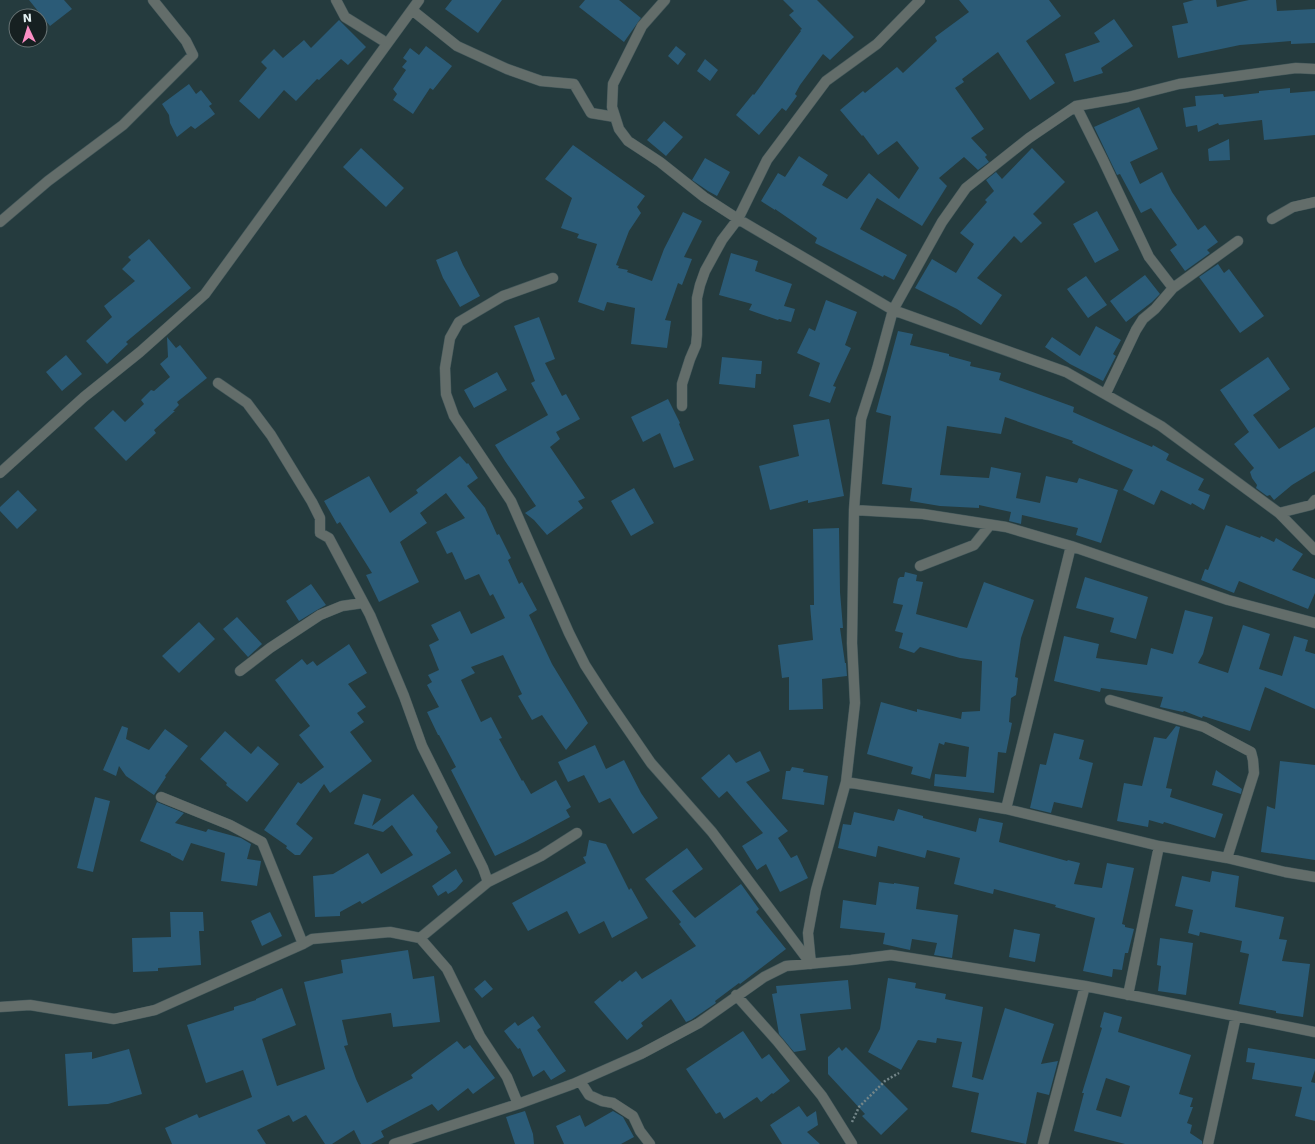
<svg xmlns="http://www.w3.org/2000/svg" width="1315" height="1144" viewBox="0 0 1315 1144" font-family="'DejaVu Sans',sans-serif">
<rect width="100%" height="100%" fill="#253b3e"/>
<path fill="#2b5b77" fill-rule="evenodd" d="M29 0H64L72 9 50 26Z
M452 0H502L478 33 445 9Z
M585 0H619L641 18 624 42 579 7Z
M783 0H817L854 37 830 60 823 54 800 85 795 94 797 96 786 111 782 108 759 135 736 115 753 94 754 95 801 31 800 30 802 29 789 15 794 11Z
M959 0H1049L1061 16 1026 41 1055 83 1030 100 998 52 962 79 964 82 955 88 984 129 971 138 987 155 985 157 989 162 978 170 964 157 939 178 947 186 922 226 877 198 860 229 907 255 894 280 884 275 883 277 815 243 817 238 775 209V210L761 201 778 173 785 177 799 156 828 175 822 185 847 199 869 173 899 199 919 168 897 141 878 155 863 135 862 136 840 110 863 91 865 93 897 67 903 73 937 41 935 37 969 12Z
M1194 0H1216L1217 7 1249 0H1276L1277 11 1315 9V43L1291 44V41L1240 45 1178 58 1172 26 1188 23 1183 3Z
M1114 19 1133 46 1101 68 1103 73 1074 82 1065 54 1100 42 1094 33Z
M339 20 366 47 348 65 341 59 319 80 317 79 296 101 284 90 259 119 239 101 267 68 261 62 274 49 283 58 304 40 311 48Z
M426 46 452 66 433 90 430 88 413 114 393 100 397 94 393 89 406 70 402 67 407 61 403 58 410 48 419 55Z
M676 46 686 54 678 65 668 56Z
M705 59 718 70 710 81 697 71Z
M189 84 196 94 201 90 212 104 209 106 215 114 195 129 191 126 177 137 170 123 169 115 162 104Z
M1290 88V93L1315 91V135L1264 140 1262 120 1219 125 1218 123 1198 132 1197 125 1186 127 1183 108 1196 106 1195 96 1223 94 1224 97 1259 93V91Z
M1139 107 1158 149 1130 162 1140 184 1162 172 1172 192 1198 230 1205 225 1218 242 1207 250 1210 253 1185 271 1170 250 1177 245 1151 208 1141 213 1120 174 1117 175 1094 127Z
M664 121 683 137 666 156 647 140Z
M1229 139 1230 160 1209 161 1208 149Z
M573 145 645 196 637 207 641 213 629 231 616 265 619 266 618 268 628 270 627 272 652 281 664 249 683 212 702 221 684 257 692 259 682 285 678 283 665 320 671 321 667 348 631 344 635 308 607 302 604 311 578 302 597 244 577 238 579 234 561 228 572 198 545 179Z
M361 148 404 188 386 207 343 167Z
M1032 148 1065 182 1033 214 1042 223 1021 243 1014 236 977 278 1002 295 981 325 957 309 915 288 932 259 956 273 974 244 960 233 987 202 985 200 994 191 986 180 996 172 1002 179Z
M705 158 730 172 717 196 708 191 692 180Z
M1097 211 1119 250 1095 263 1073 224Z
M149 239 191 288 126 342 128 344 107 364 86 341 112 317 104 306 135 281 122 269 131 260 128 257Z
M457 251 463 265 480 296 460 307 443 278 436 260Z
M731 253 758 261 755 271 792 284 784 306 795 309 791 322 779 319 778 320 749 310 752 304 719 295Z
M1218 264 1224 273 1229 269 1264 316 1240 333 1199 277Z
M1145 275 1160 294 1152 302 1126 322 1110 301Z
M1086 276 1107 305 1088 318 1067 289Z
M826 300 857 312 845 345 851 348 833 386 836 387 830 403 809 396 820 363 797 353 809 328 815 331Z
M539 317 555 359 545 363 562 396 566 394 580 419 556 432 560 439 550 447 585 498 578 501 583 508 547 535 534 520 525 513 536 506 505 461 495 445 548 415 531 383 535 381 514 326Z
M1096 326 1121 340 1113 354 1116 356 1103 381 1070 364 1045 347 1052 337 1080 356Z
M898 331 913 334 910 345 949 354V356L971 362 970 366 1001 373 999 380 1074 407 1073 412 1152 447 1153 445 1169 454 1166 460 1204 479 1198 490 1210 495 1204 510 1192 503 1191 505 1161 490 1154 505 1123 490 1133 470 1072 443 1073 441 1005 417 1001 434 947 426 940 475 989 478 991 467 1021 473 1016 498 1040 503 1046 476 1077 483 1079 478 1118 490 1101 543 1076 535 1078 528 1022 515 1021 524 1009 521 1011 512 979 505V508L940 506 910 501 912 488 882 484 891 416 876 412Z
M167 337 176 348 180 345 207 378 177 402 179 405 173 411H175L154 430 156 433 126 461 94 428 113 410 125 422 144 404 141 400 151 390 154 391 170 377 160 364 168 357Z
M66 355 82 374 62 391 46 372Z
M722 357 762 361 761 374H756L755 388 719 384Z
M1268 357 1290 389 1253 415 1279 449 1315 427V471L1292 485 1274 500 1270 495 1267 496 1256 488 1257 485 1252 478 1250 472 1254 468 1234 444 1249 432 1220 390Z
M497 372 507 390 474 408 464 390Z
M668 399 680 423 679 424 694 460 674 468 660 433 643 442 631 417Z
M829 419 844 496 808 503V500L770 510 759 466 799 456 793 425Z
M460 456 467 464 468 463 478 478 467 486 485 508 497 535 499 534 511 558 508 560 519 584 522 582 537 610 529 615 537 632 552 664 588 723 566 750 542 715 532 720 518 696 522 694 503 655 471 667 475 673 461 680 481 722 491 717 502 738 499 739 522 781 523 780 531 794 556 780 571 807 566 810 570 817 524 842 495 856 451 770 456 767 439 735H438L427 712 439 707 427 685 432 682 428 675 439 670 429 645 439 640 431 625 460 611 471 634 505 618 493 594 490 596 479 574 465 580 452 552 447 554 436 532 465 518 446 493 420 513 427 523 400 542 419 582 379 602 366 575 372 573 340 522 337 524 324 501 369 476 390 513 418 493 416 490Z
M634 488 654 523 631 536 611 501Z
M18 490 37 510 17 529 0 511V507Z
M1226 525 1260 538 1261 536 1274 542 1276 538 1303 554 1292 570 1315 579V593L1308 609 1239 581 1234 593 1201 580 1205 569 1208 570Z
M839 528 840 592 843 628H840L845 663H846L847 676 822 679 823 709 789 710V677L782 678 778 645 813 640 810 605H814L813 529Z
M905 572 917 575 916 581 923 582 916 614 967 628 984 582 1034 600 1021 638 1015 677 1018 678 1016 695 1011 698 1009 722 1012 723 1006 753 998 752 994 793 934 786 935 774 966 777 969 747 945 742 944 745 939 743 930 779 911 774 913 767 867 754 881 702 917 712V709L961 719 962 712 980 711 982 661 960 658 920 647 914 653 899 648 903 633 895 631 903 605 893 603 898 579 900 577H904Z
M1085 577 1148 597 1136 639 1110 632 1114 618 1076 608Z
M311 584 326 605 317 610 299 621 286 601Z
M1185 610 1213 617 1203 654 1198 663 1228 673 1243 625 1270 634 1259 669 1282 676 1294 636 1308 640 1305 651 1315 654V709L1265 687 1250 731 1203 716 1202 718 1184 711 1183 712 1160 707 1163 697 1101 688 1100 692 1054 681 1064 636 1099 644 1096 658 1147 665 1151 648 1173 654Z
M237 617 262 644 248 657 223 629Z
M199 622 215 639 179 673 162 656Z
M349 644 367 673 348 684 366 707 357 713 364 722 350 732 372 761 330 793 324 784 296 824 313 838 300 855H295L286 848 287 846 264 830 298 782 301 784 324 767 299 735 310 726 275 680 302 659 307 665 313 661 317 666Z
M122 726 128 728 126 739 149 750 165 729 188 746 165 776 166 777 154 795 126 776 119 766 116 776 103 770Z
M1176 726 1180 727 1166 788 1172 789 1170 797 1223 814 1215 838 1164 822 1163 824 1149 820 1148 827 1117 821 1124 783 1142 786 1154 737 1166 739Z
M225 731 251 754 258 746 279 764 247 802 226 785 227 783 200 759Z
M1054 733 1084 740 1079 759 1093 763 1082 808 1054 802 1051 813 1030 808 1040 764 1046 765Z
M595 745 606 769 624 760 641 793 658 818 633 834 610 798 599 803 584 775 568 782 558 762Z
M760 751 770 771 746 782 788 831 778 838 791 858 797 855 808 878 780 892 766 864 757 870 742 846 763 833 727 791 719 798 701 778 729 754 736 763Z
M1280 761 1315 765V860L1261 852 1267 806 1275 809Z
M792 767 804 769 803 772 828 776 824 805 782 799 786 771H790Z
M1216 770 1242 789 1241 794 1212 785Z
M363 794 381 799 372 826 413 794 438 827 436 831 451 853 362 904 360 901 340 912V916L315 917 313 876 333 874 368 853 381 874 413 855 392 825 383 832 354 824Z
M95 797 110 801 93 872 77 868Z
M157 802 184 813 175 823 206 832 208 829 241 838 251 844 247 859 261 861 257 886 221 881 225 853 191 843 183 861 171 855V854L140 841Z
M898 809 923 816V818L976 832 979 818 1003 823 999 842 1067 861 1068 860 1080 863 1074 884 1102 888 1107 863 1134 868 1122 924 1125 925V927L1134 929 1128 953H1125L1122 970 1113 969 1112 977 1083 971 1095 918 1055 907 1056 905 994 889 993 894 954 884 960 858 927 850 925 858 878 846 876 857 838 848 843 824 851 825 854 812 894 821Z
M589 840 606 844 629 890 631 888 648 918 612 938 604 921 579 934 567 911 528 931 512 903 586 863 583 857 586 856Z
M687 848 703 869 672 891 691 914 695 918 741 884 759 909 756 912 786 949 740 984 739 983 715 1001 716 1003 691 1020 686 1022 671 999 641 1023 643 1026 627 1040 594 1002 620 980 622 982 636 971 642 979 696 946 679 924 681 922 645 879Z
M456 869 463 881 456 889 448 894 446 891 438 896 432 886Z
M1212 871 1239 876 1235 907 1284 917 1279 939 1287 940 1282 961 1310 964 1303 1017 1276 1013V1011L1239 1004 1249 954 1240 952 1242 941 1200 932 1199 936 1188 933 1193 910 1175 906 1182 876 1210 882Z
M879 882 894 884V883L919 887 916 909 958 915 952 958 934 955 937 943 912 939 910 950 883 944 885 933 840 928 843 900 876 905Z
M170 912H203L204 931H199L201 965 158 968V971L133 972 132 938 171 937Z
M270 912 282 936 262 946 251 921Z
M1014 929 1040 934 1035 962 1009 957Z
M1160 938 1193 943 1186 995 1158 991 1161 966 1157 965Z
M408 950 413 979 434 976 440 1022 393 1027 391 1013 342 1020 348 1045 344 1046 356 1079 367 1103 413 1078 411 1075 457 1041 464 1049 470 1045 495 1078 473 1094 468 1088 438 1111 432 1104 381 1131 384 1137 371 1144H361L354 1130 332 1144H325L306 1115 293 1122 289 1115 257 1130 266 1144H172L165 1128 197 1114 199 1118 252 1097 243 1070 206 1083 187 1025 234 1010V1007L256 1000V999L282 988 296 1025 262 1039 277 1086 325 1069 304 982 343 973 341 960Z
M888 978 916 983 915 988 946 994 945 999 983 1007 972 1077 983 1080 1005 1008 1054 1024 1041 1064 1058 1061 1049 1095 1037 1092 1026 1144 971 1132 979 1093 952 1087 962 1042 937 1038 936 1043 918 1040 901 1070 868 1052 880 1029Z
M485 980 493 989 482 998 474 989Z
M848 980 851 1009 800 1014 806 1050 794 1052 779 1034 772 994 777 993 776 986Z
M1104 1012 1122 1017 1118 1032 1191 1055 1179 1094 1193 1098 1190 1107H1193L1187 1123 1192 1125 1190 1133 1202 1141V1144H1125L1074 1131 1084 1093H1082L1102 1028 1100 1027ZM1106 1078 1130 1086 1121 1117 1096 1110Z
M533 1016 541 1027 537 1030 566 1071 551 1080 544 1070 533 1077 520 1048 518 1049 504 1031 515 1022 518 1026Z
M743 1031 762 1059 769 1054 790 1081 773 1094 772 1093 761 1102 757 1097 724 1119 720 1112 716 1114 686 1069Z
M839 1047 842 1051 846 1047 908 1109 881 1135 862 1116 865 1114 828 1074V1057Z
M1248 1048 1315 1059V1070L1311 1082 1315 1083V1121L1295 1116 1302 1087 1252 1079 1255 1063 1246 1062Z
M129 1049 142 1094 108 1104 68 1106 65 1054 92 1052V1059Z
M799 1106 807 1117 816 1111 818 1125 807 1132 820 1144H782L770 1125Z
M525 1111 533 1134 534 1144H515L506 1117Z
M613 1111 623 1117 634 1137 621 1144H564L556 1126 580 1115 585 1127Z"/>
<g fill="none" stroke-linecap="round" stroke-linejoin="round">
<g stroke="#44585b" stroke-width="11">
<path id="minor" d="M336 0 345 17 382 40
M665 0 642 26 613 84 612 107 619 129 628 141 660 162 704 197 738 219 893 310 1066 372 1161 426 1279 513 1315 550
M412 10 457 46 507 69 541 81 574 84 591 113 615 117
M1076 106 1103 160 1149 257 1173 288
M1272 219 1293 207 1315 202
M0 222 48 181 123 125 193 55 186 41 153 0
M553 278 503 296 459 322 450 338 445 368 446 394 454 416 511 501 569 633 585 665 605 696 651 763 712 832 811 964
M218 383 247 403 271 435 312 502 320 518V533L329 538 370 615 404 696 422 746 483 868 488 882
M1106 393 1136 330 1143 319 1155 309 1173 288 1238 241
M682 406V384L690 359 696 345 697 335V298L700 285 705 271 722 240 738 219 767 160 826 81 877 44 920 0
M0 473 84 397 140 352 205 294 419 0
M854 510 923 514 1006 527 1071 546 1228 600 1315 623
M1279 513 1311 505 1315 500
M920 566 974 545 990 525
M240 671 270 648 320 615 342 606 363 603
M1110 700 1204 727 1251 752 1253 760 1254 773 1227 858
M846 782 1006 809 1159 846 1227 858 1285 872 1315 877
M161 797 230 825 262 842 303 944
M1006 809 1071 546
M811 964 808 933 816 890 846 782 855 703 852 643 854 510 861 419 877 369 893 310 942 222 966 188 1029 138 1076 106 1128 97 1179 84 1296 68 1315 69
M736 995 778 1042 822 1096 852 1144
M1128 995 1159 846
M0 1007 30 1005 114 1019 155 1010 303 944 312 939 390 932 420 938
M580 1081 589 1095 602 1101 613 1103 633 1116 640 1131 650 1144
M518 1104 507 1077 480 1036 447 969 420 938 488 882 541 856 577 833
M394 1144 518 1104 573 1084 641 1054 699 1023 764 977 786 966 851 960 891 955 1085 986 1315 1032
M1043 1144 1085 986
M1208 1144 1236 1016"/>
</g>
<path stroke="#748689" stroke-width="2.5" stroke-dasharray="2 2" stroke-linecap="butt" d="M852 1122 859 1107 885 1081 899 1073"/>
<use href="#minor" stroke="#636d6a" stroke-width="10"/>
</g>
<g transform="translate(28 28) rotate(356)"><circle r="19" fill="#162021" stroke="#687475"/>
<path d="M0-3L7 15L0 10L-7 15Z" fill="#fb8fc5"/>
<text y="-6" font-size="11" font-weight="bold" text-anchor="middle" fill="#e4f1f3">N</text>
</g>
</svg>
